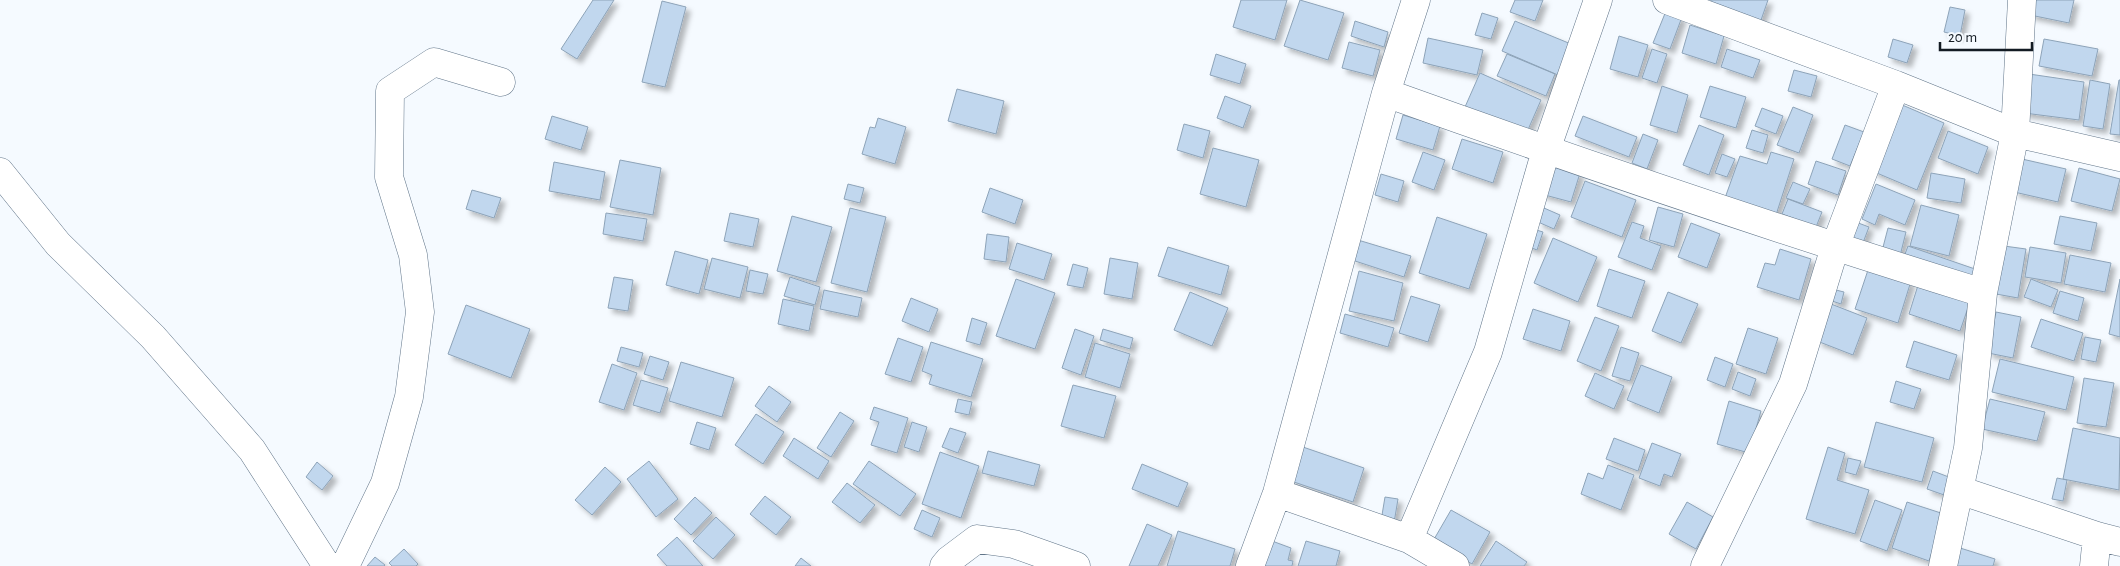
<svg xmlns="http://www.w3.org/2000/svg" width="2120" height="566" font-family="'Alegreya Sans',sans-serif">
  <defs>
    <filter id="shadow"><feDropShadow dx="4.5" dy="4.5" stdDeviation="2.5" flood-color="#0004"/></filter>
  </defs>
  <rect width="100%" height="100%" fill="#f5faff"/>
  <path fill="#c1d7ee" stroke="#8da3b8" filter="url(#shadow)" d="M593,0H614L577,59L561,49Z
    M1241,0H1287L1275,40L1233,27Z
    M1300,0L1344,13L1328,60L1284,46Z
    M1515,0H1543L1535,21L1510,12Z
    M1711,0H1768L1760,23L1710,4Z
    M2033,0H2074L2069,23L2030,15Z
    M662,1L686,7L665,87L642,82Z
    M1950,7L1965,10L1960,36L1944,32Z
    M1666,11L1682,17L1670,49L1653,43Z
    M1482,13L1498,18L1491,39L1475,35Z
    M1355,21L1388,32L1384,47L1351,36Z
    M1515,21L1571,44L1558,75L1502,51Z
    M1690,25L1724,36L1716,64L1682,53Z
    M1619,36L1648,45L1638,77L1610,69Z
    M1428,38L1483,50L1477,75L1423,63Z
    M1893,39L1913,45L1907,63L1888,57Z
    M2044,39L2098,49L2092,76L2039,66Z
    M1349,42L1380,50L1373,76L1342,68Z
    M1652,49L1667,54L1657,83L1642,78Z
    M1727,49L1760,60L1753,78L1721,67Z
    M1216,54L1246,64L1240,84L1210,75Z
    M1507,54L1555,74L1546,96L1497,76Z
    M1794,70L1817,76L1811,97L1788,91Z
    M1480,73L1541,100L1527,132L1465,107Z
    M2029,74L2084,82L2079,120L2024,113Z
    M2090,80L2110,84L2103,129L2083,126Z
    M2119,80H2120V135L2110,134Z
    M1662,86L1688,95L1677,133L1650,125Z
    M1710,86L1746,97L1736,128L1700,117Z
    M957,89L1004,101L996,134L948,121Z
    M1225,96L1251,106L1243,128L1217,118Z
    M1900,104L1944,123L1917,190L1872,171Z
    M1793,107L1813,115L1799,153L1777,145Z
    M1762,108L1783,116L1776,134L1755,126Z
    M1403,115L1440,126L1433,150L1396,139Z
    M552,116L588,127L581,150L545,139Z
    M1583,116L1637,137L1629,157L1575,136Z
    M878,118L906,127L895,164L862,154L870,127L875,128Z
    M1184,124L1210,131L1203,158L1177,150Z
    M1699,125L1724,135L1709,175L1683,165Z
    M1845,125L1864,132L1850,166L1832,159Z
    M1752,130L1768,135L1763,153L1746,148Z
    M1948,131L1988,147L1978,174L1938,158Z
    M1643,134L1658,140L1647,169L1632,163Z
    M1462,139L1503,152L1493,183L1452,169Z
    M1213,148L1259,160L1246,207L1200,194Z
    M1423,152L1445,160L1434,190L1412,182Z
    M1771,152L1794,159L1776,215L1725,198L1740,156L1767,164Z
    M1722,154L1735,159L1727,177L1715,173Z
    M2022,159L2066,169L2058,202L2014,192Z
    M620,160L661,168L653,215L610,207Z
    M1816,161L1846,171L1838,195L1808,184Z
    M554,162L605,172L600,200L549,191Z
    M1550,164L1580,173L1571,202L1541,194Z
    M2079,168L2120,179L2112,211L2071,201Z
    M1931,173L1965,179L1961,203L1927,198Z
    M1381,174L1404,181L1398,202L1375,195Z
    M1585,181L1636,200L1622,237L1571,217Z
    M1793,182L1810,189L1803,204L1786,198Z
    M848,184L864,188L860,203L844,199Z
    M1876,184L1915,200L1905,225L1879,214L1875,225L1862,219Z
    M990,188L1023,200L1015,224L982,212Z
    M472,190L501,198L494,218L466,209Z
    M1788,199L1822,212L1816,227L1782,214Z
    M1921,205L1959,215L1949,256L1910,246Z
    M1658,207L1683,214L1674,247L1649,240Z
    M850,208L886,217L867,292L831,283Z
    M1544,208L1560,215L1554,229L1538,222Z
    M606,213L647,219L643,241L603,234Z
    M730,213L759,219L753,247L724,241Z
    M792,216L832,227L816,282L777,271Z
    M2060,216L2097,223L2091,251L2054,244Z
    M1437,217L1487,234L1469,289L1419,273Z
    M1853,221L1869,227L1861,248L1845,242Z
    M1632,222L1644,226L1640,238L1661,246L1652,270L1618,257Z
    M1691,223L1720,234L1707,268L1678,257Z
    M1530,228L1543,232L1537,250L1524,245Z
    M1888,228L1906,232L1900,256L1882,251Z
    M987,234L1009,237L1006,262L984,259Z
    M1553,238L1597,257L1578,302L1534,283Z
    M1358,240L1411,256L1404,277L1352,260Z
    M1017,243L1052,254L1044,280L1009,269Z
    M1908,246L1975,269L1969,286L1902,262Z
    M2004,246L2026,249L2018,298L1996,294Z
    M1168,247L1229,266L1221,295L1158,276Z
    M2030,247L2066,253L2061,283L2025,277Z
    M1780,249L1811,259L1799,300L1757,287L1765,263L1775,265Z
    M675,251L708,260L699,294L666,285Z
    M2070,255L2111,263L2105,292L2064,284Z
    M712,258L748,267L740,298L704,289Z
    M1110,258L1138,263L1132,299L1104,294Z
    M1073,264L1088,268L1083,288L1067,285Z
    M1869,267L1911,281L1898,323L1855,309Z
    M1609,269L1645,281L1632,318L1597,306Z
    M750,270L768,274L763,294L746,291Z
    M1359,271L1403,283L1394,321L1349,311Z
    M614,277L633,280L628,311L608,308Z
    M790,277L820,287L815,305L784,296Z
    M1016,279L1055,293L1035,349L996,336Z
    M2031,279L2058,290L2051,307L2024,297Z
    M2120,279V337L2109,334Z
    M1919,282L1971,299L1960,331L1909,314Z
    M1832,289L1844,292L1841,304L1829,300Z
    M824,290L862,298L858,317L820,309Z
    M2060,291L2084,298L2078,321L2053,313Z
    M1190,292L1228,308L1212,346L1174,330Z
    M1668,292L1698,304L1681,343L1652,331Z
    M1411,296L1440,305L1428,342L1399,333Z
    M911,298L938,309L929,332L902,321Z
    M783,299L814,306L809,331L778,324Z
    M1831,304L1867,318L1853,355L1817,341Z
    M466,305L530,329L511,378L448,354Z
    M1533,309L1570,321L1561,351L1523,339Z
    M1996,312L2021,317L2013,358L1988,353Z
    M1345,314L1394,328L1388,347L1340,333Z
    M1595,317L1619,326L1601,371L1577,361Z
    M972,318L987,323L980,345L966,341Z
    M2041,319L2083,333L2074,361L2031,347Z
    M1748,328L1778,338L1766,374L1736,364Z
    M1075,329L1094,336L1081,375L1062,368Z
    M1103,329L1133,338L1130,349L1100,340Z
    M2085,337L2101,340L2096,362L2081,359Z
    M898,338L923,347L911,382L885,374Z
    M1914,341L1957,355L1949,380L1906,367Z
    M931,342L983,359L971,397L929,384L932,375L922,371Z
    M1095,343L1130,354L1120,388L1085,377Z
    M621,347L643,353L639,367L617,361Z
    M1621,347L1639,353L1630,381L1612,376Z
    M650,356L669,362L663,380L644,374Z
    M1715,357L1733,364L1725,387L1707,380Z
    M2000,359L2074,377L2066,410L1992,392Z
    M681,362L734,378L722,417L669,401Z
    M612,364L637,373L624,410L599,402Z
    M1641,365L1672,377L1659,413L1627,400Z
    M1738,372L1756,379L1750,396L1732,389Z
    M1595,373L1624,386L1614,409L1585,396Z
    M2084,378L2114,383L2106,427L2077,423Z
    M641,380L668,388L660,413L633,405Z
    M1896,381L1921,389L1914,409L1890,402Z
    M1073,385L1116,396L1104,438L1061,426Z
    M769,386L791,402L777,422L755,406Z
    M958,399L972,402L969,415L955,412Z
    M1990,399L2045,412L2037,441L1982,429Z
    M1729,401L1761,411L1749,453L1717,444Z
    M874,407L908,418L897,453L871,445L879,422L870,419Z
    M840,412L854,421L831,457L817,448Z
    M756,414L784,432L763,464L735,445Z
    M697,422L716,428L709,450L690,444Z
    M912,422L927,427L919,452L904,447Z
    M1876,422L1934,438L1922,482L1864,467Z
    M950,428L966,433L958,453L942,447Z
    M2073,428L2120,438L2119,490L2063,479Z
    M794,438L829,461L818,479L783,456Z
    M1614,438L1645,450L1638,471L1606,459Z
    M1652,443L1681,454L1672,477L1664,474L1660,486L1639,478Z
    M1300,446L1364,468L1353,502L1288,480Z
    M1828,447L1845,453L1837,480L1869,490L1855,534L1806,519Z
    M988,451L1040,465L1034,486L982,473Z
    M940,452L979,466L961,518L922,504Z
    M1848,458L1861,461L1856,475L1845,472Z
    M649,461L678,499L656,517L627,479Z
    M869,461L916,494L900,516L853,484Z
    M317,462L333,476L322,490L306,477Z
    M1142,464L1188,483L1178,507L1132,489Z
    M1608,465L1634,475L1621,510L1581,494L1588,473L1603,479Z
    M605,467L621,482L592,515L575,500Z
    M1933,471L1954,479L1947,496L1927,489Z
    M2057,478L2067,480L2063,501L2052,499Z
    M847,483L875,505L860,523L832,502Z
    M765,496L791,517L776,535L750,514Z
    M695,497L712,513L691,535L674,519Z
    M1385,497L1398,499L1394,523L1381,521Z
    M1875,500L1902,510L1887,551L1860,541Z
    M1687,502L1713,517L1696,549L1669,534Z
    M1907,502L1944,514L1929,561L1892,548Z
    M922,510L940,518L932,537L914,529Z
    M1451,510L1490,532L1472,564L1433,541Z
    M716,517L735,535L713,559L693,541Z
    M1147,524L1172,535L1158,566H1129Z
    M1178,531L1235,549L1230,566H1167Z
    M677,537L703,566H667L657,555Z
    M1272,541L1291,548L1288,560L1293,561L1292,566H1264Z
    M1306,541L1340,551L1336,566H1298Z
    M1496,541L1527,562L1524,566H1480Z
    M1957,547L1995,559L1993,566H1951Z
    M404,549L418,564L416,566H392L389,563Z
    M375,557L385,565L384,566H367Z
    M801,558L811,566H795Z"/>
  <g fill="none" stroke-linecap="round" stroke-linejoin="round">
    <defs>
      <path id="minor" d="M1667,0L1896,85L2015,133L2120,157
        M1386,93C1584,164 1782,231 1983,293
        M0,172L58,244L153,337L252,450L327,566
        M1959,490L2097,536L2120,542
        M1277,493L1409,539L1455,566
        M1409,539L1488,352L1546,150L1598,0
        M345,566L385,483L409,397L420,312L413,255L389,177L390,91L434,62L501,82
        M944,566L949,560L977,539L1014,544L1076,566
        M1250,566L1277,493L1386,93L1416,0
        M1705,566L1793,384L1835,247L1896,85
        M1943,566L1968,448L1983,293L2015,133L2022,0
        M2094,566L2097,536"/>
    </defs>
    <use href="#minor" stroke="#617589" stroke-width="29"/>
    <use href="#minor" stroke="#fff" stroke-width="28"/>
  </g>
  <path d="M1940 42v8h92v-8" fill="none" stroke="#131b23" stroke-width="2.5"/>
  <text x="1948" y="42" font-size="15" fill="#131b23" stroke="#f5faff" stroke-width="4" paint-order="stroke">20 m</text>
</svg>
